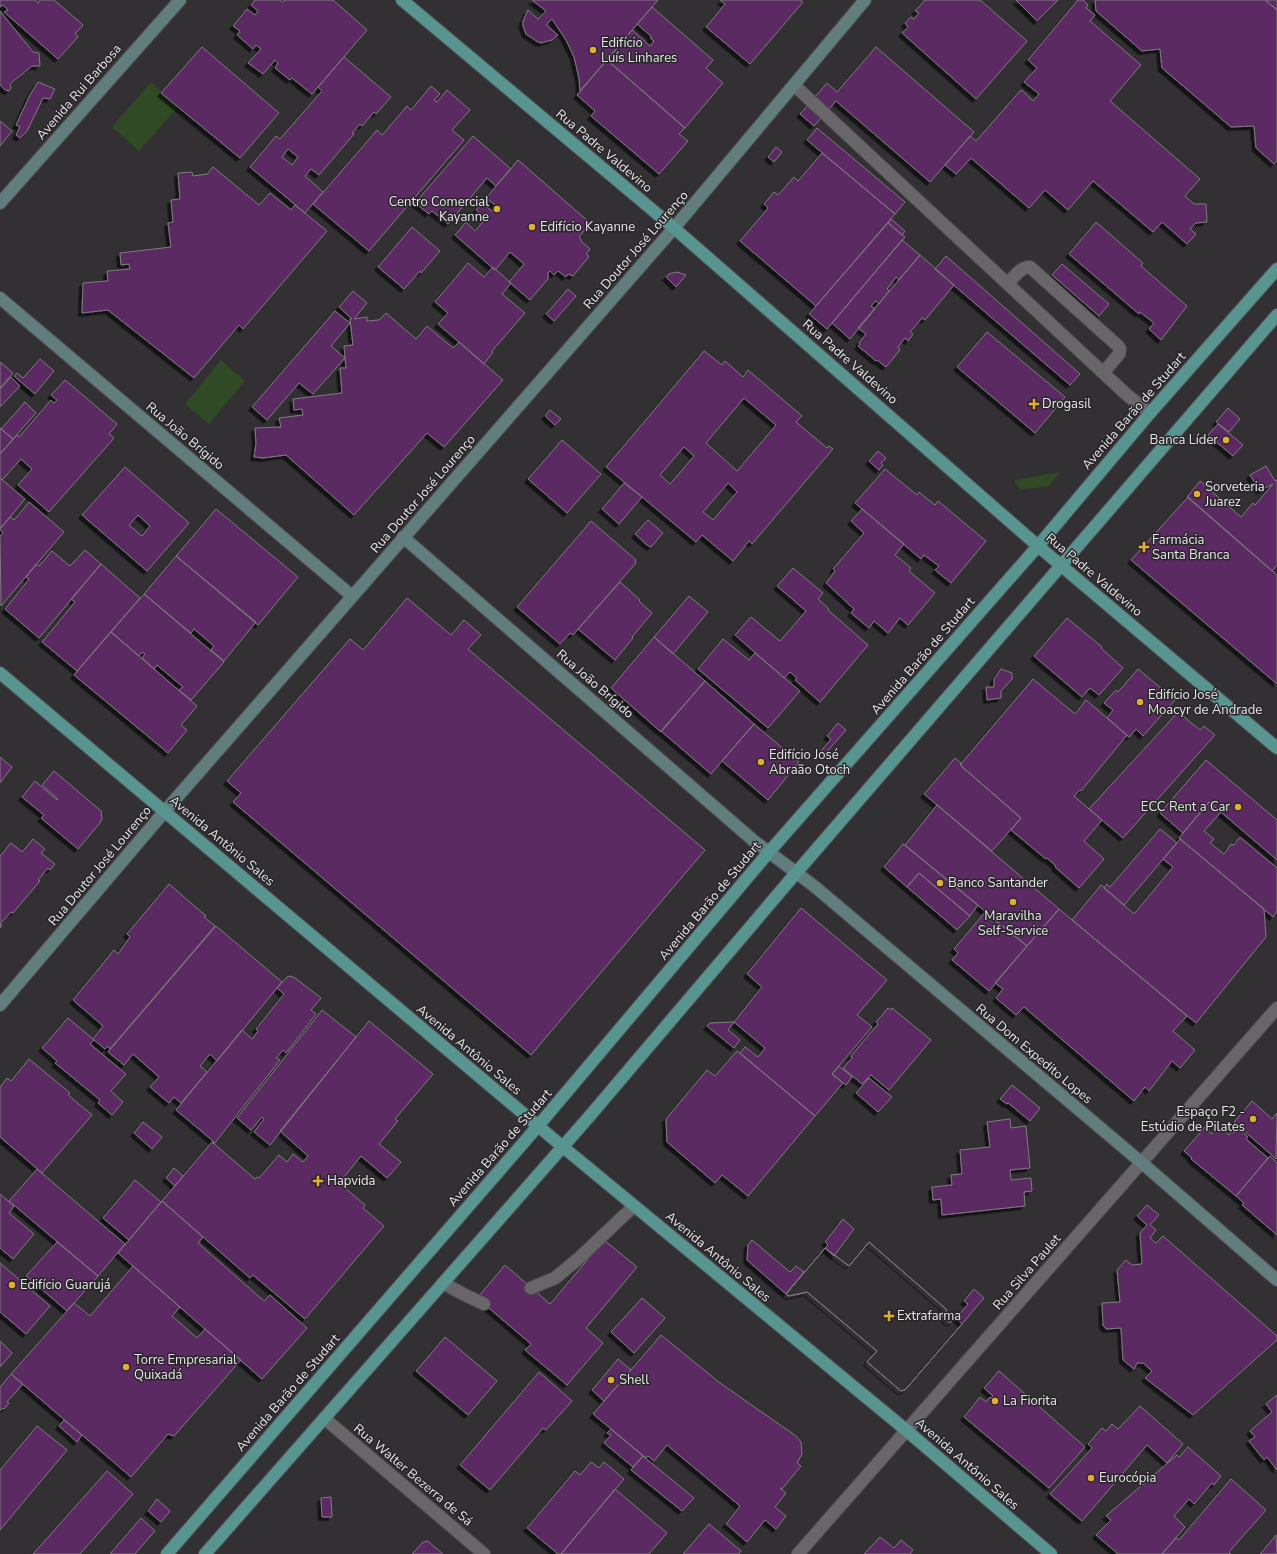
<svg xmlns="http://www.w3.org/2000/svg" width="1277" height="1554" font-family="'Nunito Sans',sans-serif">
  <defs>
    <filter id="shadow"><feDropShadow dx="-3.5" dy="3.5" stdDeviation="0" flood-color="#0009"/></filter>
  </defs>
  <rect width="100%" height="100%" fill="#333034"/>
  <path fill="#2f4a25" d="M151,82L178,107L139,151L112,127Z
    M221,360L245,381L209,424L185,404Z
    M1060,472L1049,486L1020,490L1014,480Z"/>
  <path fill="#5c2a64" stroke="#7f7b7f" fill-rule="evenodd" filter="url(#shadow)" d="M0,0H35L38,3L40,0H54L83,25L78,31L75,33L78,37L58,59L4,12L8,10L3,5L0,7Z
    M255,0H280L283,2L285,0H333L367,30L312,94L292,78L290,80L275,68L278,63L275,60L263,74L248,63L261,49L256,45L253,49L237,35L240,31L233,26L247,9L255,15L258,11L251,5Z
    M532,0H658L580,91L579,78L574,57L566,40L552,19L546,25L558,35L552,40L541,43L538,42L526,34L523,26V21L528,10L538,19L546,11Z
    M720,0H800L803,2L750,64L706,27L725,4Z
    M925,0H980L1027,41L976,99L902,33L908,27L905,23L911,17L914,19L919,13L915,11Z
    M1016,0H1058L1037,21Z
    M1078,0H1083L1088,5L1086,8L1095,15L1090,21L1141,65L1110,101L1200,179L1185,196L1194,204H1206L1207,222L1196,223L1190,229L1196,234L1187,244L1162,222L1153,232L1093,181L1068,210L1045,190L1029,208L971,158L956,174L945,165L970,136L976,141L1020,91L1022,90L1033,101L1039,94L1024,82L1037,68L1028,60Z
    M1095,0H1265L1277,10V160L1274,164L1256,148L1254,126L1231,127L1162,68L1160,49L1142,51L1096,11Z
    M1265,0H1277V10Z
    M652,7L713,60L706,68L723,83L685,128L607,60L632,30L650,46L654,41L650,38L652,37L637,24Z
    M0,11L33,52L39,53L40,66H32L10,84L11,88L9,91L5,90L0,85Z
    M202,47L279,113L240,158L161,93Z
    M876,47L974,132L930,182L836,101L814,126L800,114L827,83L837,92Z
    M344,57L391,97L376,114L374,112L362,126L360,124L352,133L354,134L319,175L311,169L305,176L323,192L305,213L250,167L276,136L280,139L322,91L318,87ZM288,149L298,157L292,165L282,157Z
    M607,60L685,128L679,134L688,141L659,174L591,116L595,111L577,95Z
    M38,82L55,89L50,99L43,98L27,131L20,138L16,135L20,127L16,125L30,95Z
    M431,86L440,94L434,100L437,102L447,90L470,110L452,130L464,140L369,251L313,204L377,130L382,135L407,106L411,110Z
    M0,121L12,131L0,146Z
    M817,128L905,202L895,214L807,140Z
    M473,136L511,169L496,186L487,178L448,224L432,211L429,214L415,203Z
    M776,147L782,152L774,162L768,157Z
    M822,153L895,214L816,306L740,241L768,208L764,204L774,192L778,195L794,177L798,181Z
    M518,160L590,223L579,237L581,239V241L590,249L586,254L589,256L588,258L573,276L568,274L566,277L558,271L554,275L550,271L548,273V279L530,300L509,282L524,264L510,252L495,270L455,235L466,222L475,231L485,219L476,210L482,203L492,211L496,206L486,198Z
    M213,167L259,205L270,193L291,210L295,205L327,231L243,329L239,325L194,378L108,310L82,313L83,283L108,281L107,271L130,269L129,264L121,265L120,253L171,247L168,223L173,222L171,200L180,199L178,173L192,172L193,176L207,174Z
    M891,219L905,231L902,235L888,223Z
    M1096,222L1143,263L1141,266L1187,306L1161,340L1149,329L1154,323L1140,312L1139,314L1069,254Z
    M888,223L905,237L827,329L809,314Z
    M412,227L440,251L421,273L420,271L404,289L378,267Z
    M902,240L920,255L899,280L896,277L887,289L889,291L879,304L876,301L871,306L875,309L850,339L832,323Z
    M920,255L954,285L925,320L922,318L910,332L913,334L908,341L905,338L898,347L900,350L886,367L877,360L876,361L858,346L860,344L859,343L866,334L858,328Z
    M946,256L1080,374L1070,385L935,269Z
    M468,263L484,277L493,267L511,283L502,294L525,313L492,351L493,352L484,364L438,324L448,313L435,302Z
    M1062,264L1109,304L1099,316L1052,275Z
    M677,272L686,275L676,287L666,277L669,274Z
    M568,289L576,296L554,321L546,314Z
    M353,291L367,303L354,319L367,317V321L379,320L386,313L416,339L427,326L453,348L459,342L503,380L444,447L427,433L354,515L286,455L263,458L254,457L256,444L255,428L281,427L279,418L303,415L302,409L294,410L293,399L342,393L340,368H346L344,346L353,345L350,319H352L339,307Z
    M335,311L350,323L331,346L345,358L313,394L299,383L267,420L252,407Z
    M987,332L1065,397L1035,433L957,367Z
    M704,351L722,365L725,361L743,377L748,370L802,416L796,422L827,448L829,446L833,449L752,544L749,541L733,561L702,535L696,542L606,467ZM744,398L776,425L737,471L706,443ZM684,447L694,456L670,484L660,475ZM728,483L737,492L713,520L703,512Z
    M40,359L54,371L35,394L14,376L17,373L23,378Z
    M0,362L13,373L0,388Z
    M11,377L20,386L0,407V389Z
    M65,380L117,424L109,434L114,438L49,512L18,485L32,469L21,459L2,480L0,478V454L17,435L19,437L51,400L54,403L57,400L51,395Z
    M25,402L36,413L13,439L1,429Z
    M1228,408L1240,419L1229,432L1216,422Z
    M550,410L561,419L555,425L545,416Z
    M1218,424L1243,445L1233,456L1208,435Z
    M0,428L13,439L0,454Z
    M562,440L601,474L567,513L528,479Z
    M878,451L886,458L881,463L883,465L879,470L869,461Z
    M1266,466L1275,481L1277,479V565L1272,571L1187,497L1200,481L1241,517L1253,503L1255,505L1273,484L1260,491L1250,475Z
    M125,467L189,523L147,571L82,515ZM138,515L150,526L142,536L129,525Z
    M885,469L917,495L919,492L935,505L938,501L986,541L951,583L935,570L939,566L924,555L921,559L855,503Z
    M0,478L25,499L0,529Z
    M624,483L642,497L619,524L602,509Z
    M1188,497L1277,575V684L1131,560Z
    M29,502L64,532L1,606L0,536L3,533L0,529L10,517L14,520Z
    M216,509L298,577L258,625L176,556Z
    M862,509L904,544L895,555L911,568L909,571L935,593L908,625L900,618L888,633L874,621L869,628L851,613L854,609L826,583L835,571L833,569L864,533L851,521Z
    M648,520L663,533L651,547L647,545L635,534Z
    M591,521L636,560L635,561L636,563L573,635L570,633L560,644L517,607Z
    M85,550L101,564L39,638L5,609L29,579L26,577L36,564L39,566L52,551L70,566Z
    M176,556L256,622L224,661L211,650L214,646L194,629L191,633L144,594Z
    M101,564L140,598L77,671L42,642L75,602L71,599Z
    M793,568L823,593L818,599L829,609L828,610L868,645L820,702L795,680L797,678L790,672L784,678L735,635L751,617L780,641L806,611L777,586Z
    M620,582L640,600L639,601L652,613L632,637L633,638L615,660L578,629Z
    M144,594L224,662L191,700L179,690L183,687L157,665L154,669L142,658L145,654L142,652L139,656L111,632Z
    M689,596L708,612L673,654L654,637Z
    M407,598L451,635L464,620L481,635L468,649L705,850L531,1055L233,802L241,793L227,781L350,639L363,650Z
    M1067,618L1102,647L1101,648L1123,668L1099,695L1090,688L1082,697L1034,656Z
    M111,632L197,706L181,725L187,730L168,753L74,675Z
    M654,637L705,681L661,732L611,688Z
    M723,639L749,660L755,653L800,691L768,728L698,669Z
    M1001,669L1012,673V679L1001,691V698L987,700L986,687H994V679Z
    M1138,669L1175,700L1143,736L1136,729L1129,737L1107,718L1113,710L1104,703L1116,690L1118,692Z
    M1033,679L1075,714L1086,700L1127,735L1081,791L1080,790L1074,796L1102,820L1084,841L1104,859L1079,888L1055,867L1056,866L1047,858L1046,859L1011,830L1021,818L960,765Z
    M705,681L754,724L711,774L661,731Z
    M1178,712L1200,730L1204,726L1215,735L1123,838L1089,809Z
    M838,723L846,730L825,754L821,751L831,739L827,736Z
    M754,724L799,762L768,800L722,761Z
    M0,757L12,767L0,783Z
    M955,758L962,764L960,765L1021,818L992,851L924,794Z
    M1206,760L1277,820V860L1209,802L1183,833L1160,813Z
    M54,771L101,811L102,819L100,823L78,849L41,818L44,815L22,797L35,781L57,800L58,799L42,785Z
    M1209,802L1221,812L1204,831L1214,839L1210,843L1224,854L1231,844L1234,845L1239,838H1241L1277,868V911L1273,917L1179,838Z
    M937,805L1059,909L1027,946L905,845Z
    M1160,829L1177,843L1124,905L1104,888L1107,884L1110,887Z
    M33,839L45,849L41,853L55,864L50,870L48,868L38,880L40,881L13,913L11,912L0,924L2,925L0,928V856L11,843L22,852Z
    M1180,839L1264,909L1266,937L1196,1023L1072,920L1101,885L1134,914L1173,867L1163,859Z
    M903,844L978,905L970,916L919,873L907,887L884,867Z
    M919,873L970,916L957,930L907,887Z
    M169,884L206,916L204,917L215,926L110,1049L108,1046L105,1049L93,1039L103,1026L73,1000L114,950L118,954L130,937L127,934Z
    M801,908L887,980L857,1015L872,1027L832,1074L843,1083L815,1116L740,1053L745,1047L758,1057L765,1048L734,1022L728,1030L740,1040L734,1048L707,1026L710,1023L734,1022L762,987L747,974Z
    M1059,909L1187,1016L1173,1031L1195,1050L1180,1068L1172,1061L1149,1091L1145,1087L1134,1101L1024,1007L1016,1015L996,998L1003,989L995,983Z
    M985,912L1027,946L989,991L952,960L958,953L954,949Z
    M216,926L282,982L217,1061L210,1054L200,1066L207,1072L181,1103L174,1097L169,1103L150,1087L159,1077L133,1054L124,1065L108,1052Z
    M290,976L295,978L321,998L311,1010L316,1014L286,1053L283,1050L276,1058L280,1060L214,1144L213,1141L176,1110L242,1030L252,1039L258,1031L256,1029L284,994L277,988L287,977Z
    M888,1008L891,1010L892,1008L931,1040L889,1090L871,1075L862,1084L843,1068L852,1058L851,1056L878,1024L876,1022Z
    M322,1010L356,1037L270,1145L254,1132L264,1119L262,1117L251,1130L237,1118Z
    M68,1018L94,1040L90,1044L126,1074L111,1091L123,1102L112,1115L98,1103L100,1100L55,1063L57,1061L42,1048Z
    M369,1021L433,1074L395,1119L398,1121L379,1144L401,1162L387,1178L361,1156L339,1183L365,1205L363,1208L384,1226L305,1319L253,1275L250,1278L162,1201L212,1142L255,1179L257,1177L259,1178L279,1155L287,1162L293,1154L303,1162L308,1156L280,1131Z
    M737,1051L815,1116L748,1196L722,1175L715,1183L667,1142L666,1119L707,1070L715,1076Z
    M29,1059L70,1093L68,1095L92,1115L42,1173L0,1137V1087L7,1078L11,1081Z
    M839,1066L852,1077L846,1085L832,1074Z
    M869,1078L892,1097L878,1112L856,1093Z
    M1012,1085L1040,1108L1030,1121L1008,1103L1007,1104L1000,1099Z
    M1252,1101L1272,1119L1277,1113L1276,1159L1234,1122Z
    M1010,1119L1011,1128L1026,1126L1030,1168L1010,1170L1011,1180L1031,1178L1032,1191L1024,1192L1025,1206L942,1215L941,1199L933,1200L932,1187L952,1185L951,1175L962,1174L960,1150L990,1147L987,1122Z
    M143,1122L162,1137L152,1149L134,1133Z
    M1219,1126L1229,1135L1232,1131L1234,1133L1238,1128L1248,1137L1246,1139L1268,1158L1236,1196L1191,1159L1192,1158L1184,1151L1205,1127L1212,1134Z
    M1270,1156L1277,1163V1235L1242,1205L1244,1203L1236,1196Z
    M174,1168L183,1176L175,1186L166,1178Z
    M37,1169L125,1244L98,1276L9,1201Z
    M135,1180L161,1202L129,1240L103,1218Z
    M0,1194L14,1206L9,1213L34,1234L13,1259L0,1248Z
    M162,1201L203,1237L198,1243L264,1301L270,1295L307,1328L262,1379L118,1253Z
    M1147,1205L1159,1215L1150,1225L1156,1230L1150,1238L1156,1243L1163,1236L1277,1336V1340L1193,1415L1145,1378L1152,1371L1143,1363H1137L1134,1369L1123,1360L1121,1328L1106,1329L1103,1325L1102,1303L1120,1302L1117,1270L1126,1260L1132,1265L1142,1264L1140,1233L1147,1225L1137,1216Z
    M843,1219L854,1229L834,1256L825,1248L828,1245L825,1242Z
    M604,1240L637,1267L586,1328L603,1343L567,1385L525,1350L531,1344L477,1298L505,1265L550,1304Z
    M752,1240L790,1272L796,1266L804,1272L786,1294L747,1260L748,1245Z
    M57,1242L98,1276L67,1311L26,1276Z
    M869,1242L947,1310L942,1316L950,1323L955,1317L962,1324L905,1390L901,1391L867,1362L877,1351L807,1292L789,1296L786,1294L825,1248L849,1266Z
    M869,1242L947,1310L942,1316L950,1323L955,1317L962,1324L905,1390L901,1391L867,1362L877,1351L807,1292L789,1296L786,1294L825,1248L849,1266Z
    M0,1263L50,1306L26,1334L0,1312Z
    M133,1266L180,1307L172,1316L197,1338L205,1329L241,1360L174,1436L168,1434L131,1477L11,1374L74,1303L90,1316Z
    M974,1289L984,1298L962,1324L956,1318L968,1304L964,1301Z
    M642,1298L665,1318L634,1353L611,1332Z
    M661,1335L720,1383L796,1436L801,1442L802,1454L797,1463L801,1466L782,1489L780,1488L786,1493L775,1507L786,1516L776,1529L765,1520L747,1542L726,1524L740,1506L667,1445L654,1461L648,1456L646,1458L593,1414Z
    M445,1337L497,1381L468,1415L416,1371Z
    M0,1341L12,1353L0,1367Z
    M618,1359L631,1370L604,1401L592,1390Z
    M999,1371L1085,1447L1049,1488L964,1417L980,1397L986,1402L990,1397L991,1398L993,1396L984,1388Z
    M539,1372L572,1401L546,1430L543,1428L490,1490L460,1465Z
    M11,1374L23,1384L7,1402L9,1403L4,1409L3,1408L0,1411V1387Z
    M1277,1395V1470L1267,1457L1264,1460L1249,1441L1255,1437L1250,1431L1272,1412L1266,1404Z
    M1140,1406L1183,1444L1167,1463L1147,1445L1082,1521L1050,1494L1092,1448L1088,1444L1102,1428L1106,1431L1112,1424L1118,1429Z
    M64,1420L82,1435L77,1442L59,1426Z
    M37,1426L67,1450L0,1530V1470Z
    M611,1429L643,1456L633,1467L604,1443L611,1435L607,1433Z
    M1188,1447L1221,1476L1214,1485L1212,1483L1194,1504L1189,1499L1174,1516L1185,1527L1162,1554H1118L1096,1535L1111,1520L1106,1516L1177,1455L1179,1457Z
    M643,1456L694,1498L682,1511L631,1470Z
    M591,1462L599,1468L604,1462L624,1479L561,1554H558L527,1528L575,1471L580,1475Z
    M107,1471L133,1494L80,1554H33Z
    M1231,1479L1266,1510L1229,1552L1231,1554H1162L1176,1538L1179,1540Z
    M615,1489L667,1533L649,1554H561Z
    M331,1497L332,1517H322L321,1498Z
    M157,1499L170,1511L161,1522L148,1511Z
    M141,1518L155,1531L135,1554H110Z
    M709,1524L741,1551L739,1554H683Z
    M1276,1535L1277,1554H1260Z
    M880,1537L894,1548L901,1540L913,1550L910,1554H864Z
    M426,1541L429,1542L443,1554H412L422,1543Z"/>
  <g fill="none" stroke-linecap="round" stroke-linejoin="round">
    <defs>
      <path id="lane" d="M794,85L1127,395L1150,413
        M1008,284C1014,277 1020,267 1030,267L1118,346L1120,349L1119,354L1104,372
        M443,1283L465,1295L484,1304
        M531,1288L555,1278L578,1259L634,1206"/>
      <path id="street" d="M324,1418L484,1554
        M798,1554L1277,1008"/>
      <path id="secondary" d="M0,203L180,0
        M0,298L352,596
        M403,537L754,841L814,886L1142,1163L1277,1280
        M0,1005L165,811L674,228L865,0"/>
      <path id="primary" d="M402,0L674,228L1038,546L1277,748
        M0,673L563,1147L906,1430L1051,1554
        M167,1554L538,1126L769,852L1038,546L1150,413L1277,269
        M205,1554L588,1118L796,873L1277,315"/>
    </defs>
    <use href="#lane" stroke="#504e50" stroke-width="14"/>
    <use href="#street" stroke="#504e50" stroke-width="14"/>
    <use href="#secondary" stroke="#504e50" stroke-width="14"/>
    <use href="#primary" stroke="#504e50" stroke-width="14"/>
    <use href="#lane" stroke="#696669" stroke-width="12"/>
    <use href="#street" stroke="#696669" stroke-width="12"/>
    <use href="#secondary" stroke="#617d7d" stroke-width="12"/>
    <use href="#primary" stroke="#589591" stroke-width="12"/>
  </g>
  <g fill="#e1af34" stroke="#29262a" stroke-width="1.5">
    <circle cx="593" cy="50" r="4"/>
    <circle cx="497" cy="209" r="4"/>
    <circle cx="532" cy="227" r="4"/>
    <path d="M1032 398h4v4h4v4h-4v4h-4v-4h-4v-4h4z"/>
    <circle cx="1226" cy="440" r="4"/>
    <circle cx="1197" cy="494" r="4"/>
    <path d="M1142 541h4v4h4v4h-4v4h-4v-4h-4v-4h4z"/>
    <circle cx="1140" cy="702" r="4"/>
    <circle cx="761" cy="762" r="4"/>
    <circle cx="1238" cy="807" r="4"/>
    <circle cx="940" cy="883" r="4"/>
    <circle cx="1013" cy="902" r="4"/>
    <circle cx="1253" cy="1119" r="4"/>
    <path d="M316 1175h4v4h4v4h-4v4h-4v-4h-4v-4h4z"/>
    <circle cx="12" cy="1285" r="4"/>
    <path d="M887 1310h4v4h4v4h-4v4h-4v-4h-4v-4h4z"/>
    <circle cx="126" cy="1367" r="4"/>
    <circle cx="611" cy="1380" r="4"/>
    <circle cx="995" cy="1401" r="4"/>
    <circle cx="1091" cy="1478" r="4"/>
  </g>
  <g text-anchor="middle" dominant-baseline="central" stroke-width="3" stroke-linejoin="round" paint-order="stroke">
    <g font-size="13" fill="#e7e6e8" stroke="#29262a" text-anchor="start">
      <text x="601" y="43">Edifício<tspan x="601" dy="15">Luís Linhares</tspan></text>
      <text x="489" y="202" text-anchor="end">Centro Comercial<tspan x="489" dy="15">Kayanne</tspan></text>
      <text x="540" y="227">Edifício Kayanne</text>
      <text x="1042" y="404">Drogasil</text>
      <text x="1218" y="440" text-anchor="end">Banca Líder</text>
      <text x="1205" y="487">Sorveteria<tspan x="1205" dy="15">Juarez</tspan></text>
      <text x="1152" y="540">Farmácia<tspan x="1152" dy="15">Santa Branca</tspan></text>
      <text x="1148" y="695">Edifício José<tspan x="1148" dy="15">Moacyr de Andrade</tspan></text>
      <text x="769" y="755">Edifício José<tspan x="769" dy="15">Abraão Otoch</tspan></text>
      <text x="1230" y="807" text-anchor="end">ECC Rent a Car</text>
      <text x="948" y="883">Banco Santander</text>
      <text x="1013" y="916" text-anchor="middle">Maravilha<tspan x="1013" dy="15">Self-Service</tspan></text>
      <text x="1245" y="1112" text-anchor="end">Espaço F2 -<tspan x="1245" dy="15">Estúdio de Pilates</tspan></text>
      <text x="327" y="1181">Hapvida</text>
      <text x="20" y="1285">Edifício Guarujá</text>
      <text x="897" y="1316">Extrafarma</text>
      <text x="134" y="1360">Torre Empresarial<tspan x="134" dy="15">Quixadá</tspan></text>
      <text x="619" y="1380">Shell</text>
      <text x="1003" y="1401">La Fiorita</text>
      <text x="1099" y="1478">Eurocópia</text>
    </g>
    <g font-size="13" fill="#e7e6e8" stroke="#29262a">
      <text transform="translate(79 92) rotate(-49)">Avenida Rui Barbosa</text>
      <text transform="translate(604 151) rotate(40)">Rua Padre Valdevino</text>
      <text transform="translate(636 250) rotate(-49)">Rua Doutor José Lourenço</text>
      <text transform="translate(850 362) rotate(41)">Rua Padre Valdevino</text>
      <text transform="translate(1134 411) rotate(-49)">Avenida Barão de Studart</text>
      <text transform="translate(185 436) rotate(40)">Rua João Brígido</text>
      <text transform="translate(423 494) rotate(-49)">Rua Doutor José Lourenço</text>
      <text transform="translate(1094 575) rotate(40)">Rua Padre Valdevino</text>
      <text transform="translate(923 656) rotate(-49)">Avenida Barão de Studart</text>
      <text transform="translate(595 684) rotate(41)">Rua João Brígido</text>
      <text transform="translate(222 841) rotate(40)">Avenida Antônio Sales</text>
      <text transform="translate(100 866) rotate(-50)">Rua Doutor José Lourenço</text>
      <text transform="translate(710 901) rotate(-50)">Avenida Barão de Studart</text>
      <text transform="translate(469 1050) rotate(40)">Avenida Antônio Sales</text>
      <text transform="translate(1034 1054) rotate(40)">Rua Dom Expedito Lopes</text>
      <text transform="translate(500 1148) rotate(-49)">Avenida Barão de Studart</text>
      <text transform="translate(718 1257) rotate(40)">Avenida Antônio Sales</text>
      <text transform="translate(1027 1272) rotate(-49)">Rua Silva Paulet</text>
      <text transform="translate(288 1393) rotate(-49)">Avenida Barão de Studart</text>
      <text transform="translate(967 1464) rotate(41)">Avenida Antônio Sales</text>
      <text transform="translate(413 1475) rotate(40)">Rua Walter Bezerra de Sá</text>
    </g>
  </g>
</svg>
